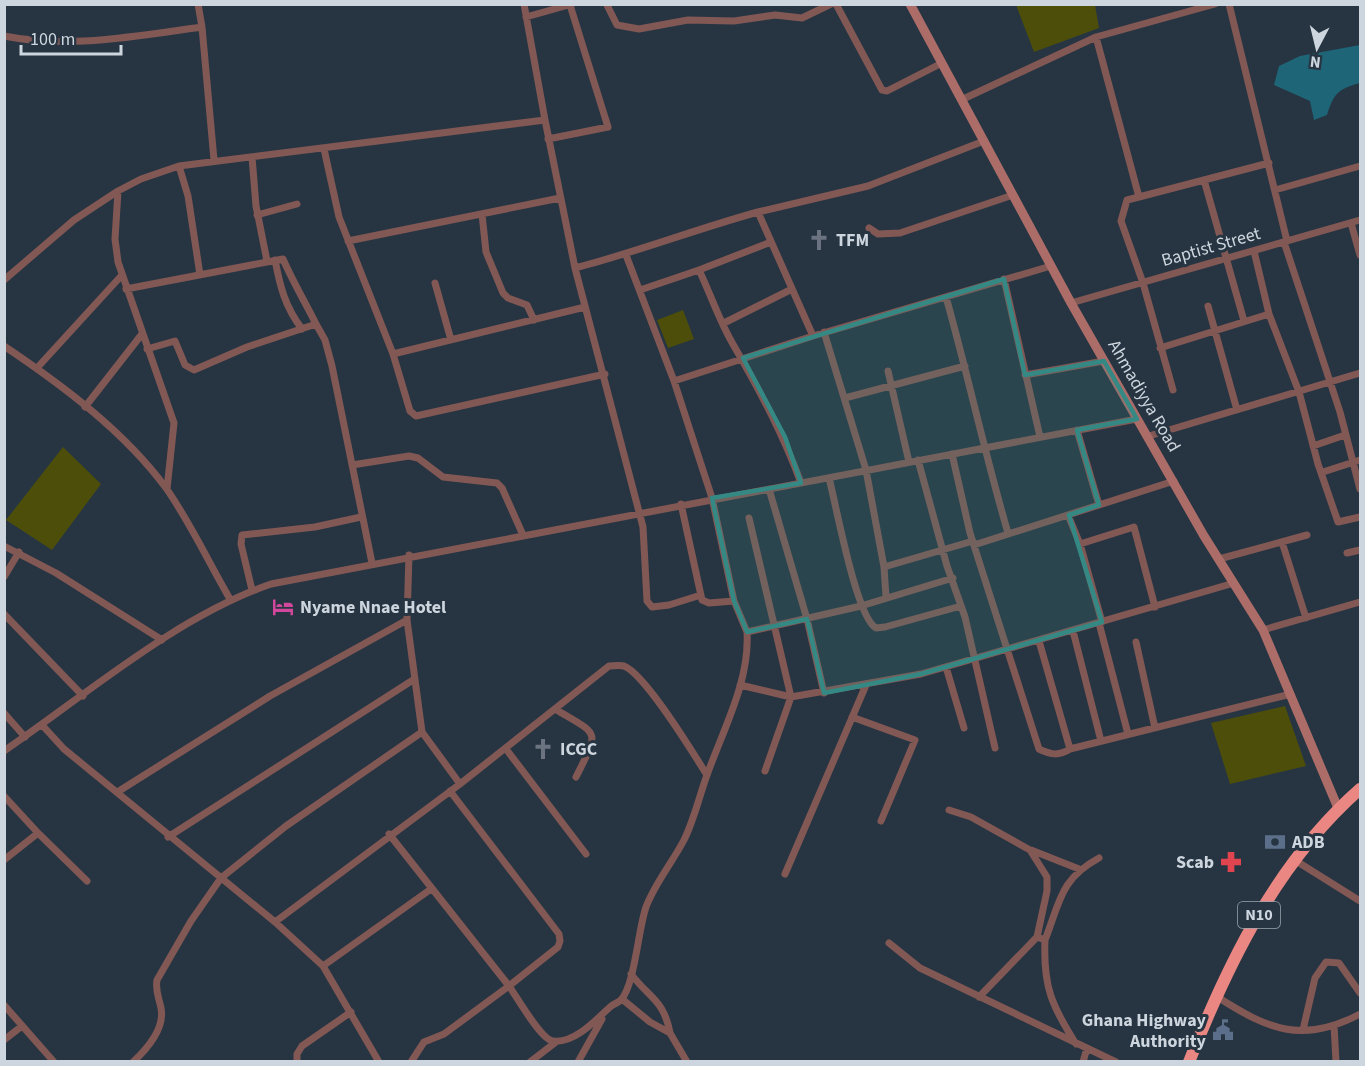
<svg xmlns="http://www.w3.org/2000/svg" width="1365" height="1066" font-family="'Source Sans 3',sans-serif">
  <rect width="100%" height="100%" fill="#273542"/>
  <path fill="#4d4e0a" d="M1016,5H1095L1099,28L1034,52Z
    M683,310L694,339L668,348L657,320Z
    M63,447L101,484L52,550L6,520Z
    M1285,706L1306,766L1230,784L1211,723Z"/>
  <path fill="#1e6577" d="M1360,45V83C1338,89 1334,93 1327,115L1314,120L1310,101L1274,85L1279,66L1300,56Z"/>
  <g fill="none" stroke-linecap="round" stroke-linejoin="round">
    <path stroke="#825855" stroke-width="7" d="M524,4L545,120
      M836,4L882,90L887,91L942,63
      M1229,4L1287,241
      M607,5L617,25L639,29L688,20L734,21L775,15L802,18L831,4
      M526,17L572,4
      M202,27L214,160
      M4,36C70,49 136,36 202,27L198,4
      M1096,37L1139,197L1269,163
      M961,100L1096,37L1215,4
      M548,139L608,127L570,5
      M324,149L339,217L393,354L585,307
      M252,157L256,206L267,261
      M179,166L188,196L200,275
      M1204,180L1244,321
      M1275,190L1360,166
      M118,191L141,179L179,166L545,120L575,268L643,527L647,601L652,607L669,605L701,595
      M1139,197L1127,200L1121,221L1143,283L1173,390
      M758,212L868,186L984,141
      M482,214L486,252L503,293L508,298L527,305L534,320
      M257,215L297,204
      M1351,223L1360,255
      M869,228L878,234L900,233L1013,195
      M348,241L560,198
      M1284,242L1340,412L1360,489
      M1254,251L1269,314L1299,392L1318,464L1338,522L1360,517
      M626,255L674,381L712,498L734,601L747,632
      M275,260C280,286 285,307 302,329
      M575,268C637,252 696,229 758,212L813,336L1051,266
      M699,270C711,295 720,323 734,346C760,391 783,434 801,483
      M1004,279L1040,437
      M4,280L74,220L118,191L115,239L118,262L174,423L167,489
      M435,283L451,340
      M126,289L283,259C293,282 305,302 316,324
      M640,290L699,270L771,242
      M946,297C968,375 985,455 1008,533
      M1071,303L1360,220
      M1208,306L1237,410
      M724,323L792,289
      M824,332L866,470L884,567
      M4,346C62,385 124,431 166,488C190,522 209,563 230,599
      M1160,348L1269,314
      M147,349L175,341L185,365L194,370L247,347L316,324L325,340L332,366L372,563
      M393,354L410,411L416,416L605,374
      M37,368L122,275
      M888,371L909,462
      M1025,375L1104,361
      M674,381L813,336
      M845,398L965,366
      M85,407L142,334
      M1077,430L1099,505
      M1149,436L1360,373
      M1313,446L1345,435
      M952,454L970,533L1039,749C1051,755 1059,756 1070,749L1291,694
      M918,460L947,566L965,617L995,748
      M352,465L409,456L418,458L443,477L497,483L502,488L523,535
      M1323,472L1360,460
      M829,478C836,504 856,617 876,628L885,627L961,606
      M769,489L807,619L824,693
      M681,504L702,600L709,603L734,601
      M1068,515L1080,544L1102,622
      M749,518L791,697L765,771
      M1282,542L1306,618
      M1080,544L1134,527L1155,607
      M974,545L1174,481
      M4,546L56,573L162,640
      M1347,553L1360,550
      M409,555L407,620L422,732
      M1219,559L1307,535
      M4,577L19,552
      M252,590L241,544L242,535L315,527L361,517
      M886,597L884,567L973,541
      M4,614L83,696
      M1099,623L1128,734
      M1263,630L1360,602
      M1073,631L1101,741
      M1039,641L1070,749
      M1136,642L1155,728
      M946,667L964,728
      M740,685L791,697L921,674L1234,583
      M555,709C600,736 600,729 576,777
      M4,713L25,737
      M852,717L915,740L881,821
      M42,725L64,749L275,922L460,784L422,732L286,826L221,878L191,921L157,980C155,991 159,998 161,1008C165,1028 147,1049 133,1062
      M506,749L586,854
      M4,751C87,694 176,617 271,584L1137,419
      M460,784L609,666C613,666 620,665 624,666C646,675 693,753 707,775
      M119,791L270,696L407,620
      M4,796L38,833L87,881
      M949,810L971,817L1030,850L1047,877V891L1037,937L979,997
      M389,834L509,986L558,947L560,941L559,934L450,791
      M168,837L413,680
      M1031,850L1079,869
      M1293,859L1360,901
      M4,860L38,833
      M785,874L866,685
      M275,922L323,966L379,1062
      M1037,937L1045,940C1043,987 1052,1006 1076,1044
      M1045,940C1060,902 1060,879 1099,858
      M889,943L920,968L1116,1062
      M323,966L431,889
      M631,974C650,999 664,1000 670,1033
      M1216,996C1267,1029 1302,1045 1360,1014
      M622,999L650,1022L670,1033L687,1062
      M4,1005L54,1062
      M1334,1025L1336,1062
      M1303,1030L1315,978L1326,962L1339,963L1360,993
      M4,1040L22,1026
      M297,1062V1054L302,1046L351,1012
      M411,1062L424,1042L444,1034L509,986C517,997 541,1040 553,1041C574,1044 596,1020 610,1007C613,1004 618,1003 621,1000C635,984 638,930 646,907C655,883 672,863 684,840C694,820 699,797 707,775C723,730 750,681 747,632L861,606L953,578
      M530,1062L556,1042
      M578,1062L602,1019
      M1083,1062L1087,1048"/>
    <path stroke="#ac6c68" stroke-width="9" d="M910,4L1071,303L1204,536L1263,630L1338,808"/>
    <path stroke="#ea8782" stroke-width="12" d="M1189,1062C1229,961 1278,861 1360,789"/>
  </g>
  <path fill="#358984" fill-opacity="0.2" stroke="#358984" stroke-width="4.5" stroke-linejoin="round" d="M1004,279L1025,375L1104,361L1137,419L1077,430L1099,505L1069,515L1102,622L921,674L824,693L807,619L747,632L734,601L712,498L801,483L785,437L743,358Z"/>
  <defs>
    <symbol id="church-bare" viewBox="-9 -9 18 18"><path d="M-1.2-6h2.4v3.5h3.3v2.4h-3.3V6h-2.4V-.1h-3.3v-2.4h3.3Z" fill="#6b7280" stroke="#273542" stroke-width="2.5" paint-order="stroke"/></symbol>
    <symbol id="hotel-bare" viewBox="-9 -9 18 18"><path d="M-6-4.5h1.5V1H6V5H4.5V3h-9V5H-6ZM-4 0a1.8 1.8 0 1 1 3.6 0ZM.5 0V-2.5h3Q6-2.5 6 0Z" fill="#d1479c" stroke="#273542" stroke-width="2.5" paint-order="stroke"/></symbol>
    <symbol id="bank-bare" viewBox="-9 -9 18 18"><path d="M-6-4H6V4H-6ZM0-2.3a2.3 2.3 0 1 0 0 4.6a2.3 2.3 0 1 0 0-4.6Z" fill="#5c6f8a" stroke="#273542" stroke-width="2.5" paint-order="stroke"/></symbol>
    <symbol id="pharmacy-bare" viewBox="-9 -9 18 18"><path d="M-2-6h4v4h4v4h-4v4h-4v-4h-4v-4h4Z" fill="#e0444e" stroke="#273542" stroke-width="2.5" paint-order="stroke"/></symbol>
    <symbol id="civic-bare" viewBox="-9 -9 18 18"><path d="M-.6-6.5H3V-4.5H.6V-3L4-1V1h2V6H-6V1h2V-1L-.6-3ZM-1.2 2.5V6h2.4V2.5Z" fill="#5c6f8a" stroke="#273542" stroke-width="2.5" paint-order="stroke"/></symbol>
  </defs>
  <g fill-rule="evenodd">
    <use href="#church-bare" x="804" y="225" width="30" height="30"/>
    <use href="#hotel-bare" x="268" y="592" width="30" height="30"/>
    <use href="#church-bare" x="528" y="734" width="30" height="30"/>
    <use href="#bank-bare" x="1260" y="827" width="30" height="30"/>
    <use href="#pharmacy-bare" x="1216" y="847" width="30" height="30"/>
    <use href="#civic-bare" x="1208" y="1015" width="30" height="30"/>
  </g>
  <g text-anchor="middle" dominant-baseline="central" stroke-width="6" stroke-linejoin="round" paint-order="stroke">
    <rect fill="#273542" stroke="#9ba6af" stroke-width="1.5" x="1238" y="902" width="42" height="26" rx="4.5"/>
    <g font-size="16" font-weight="bold" fill="#cdd6de">
      <text x="1259" y="915">N10</text>
    </g>
    <g font-size="18" font-weight="bold" fill="#cdd6de" stroke="#273542" text-anchor="start">
      <text x="836" y="240">TFM</text>
      <text x="300" y="607">Nyame Nnae Hotel</text>
      <text x="560" y="749">ICGC</text>
      <text x="1292" y="842">ADB</text>
      <text x="1214" y="862" text-anchor="end">Scab</text>
      <text x="1206" y="1020" text-anchor="end">Ghana Highway<tspan x="1206" dy="21">Authority</tspan></text>
    </g>
    <g font-size="18" fill="#cdd6de" stroke="#273542">
      <text transform="translate(1211 247) rotate(-16)">Baptist Street</text>
      <text transform="translate(1144 396) rotate(60)">Ahmadiyya Road</text>
    </g>
  </g>
  <rect width="1365" height="1066" fill="none" stroke="#cdd6de" stroke-width="12"/>
  <g transform="translate(1317 48) rotate(187)" stroke="#273542" stroke-width="4.5" paint-order="stroke">
  <path d="M0-4.5L10 22L0 15L-10 22Z" fill="#cdd6de"/>
  <text y="-9" font-size="16" font-weight="bold" text-anchor="middle" fill="#cdd6de">N</text>
  </g>
  <path d="M21 45v9h100v-9" fill="none" stroke="#cdd6de" stroke-width="3"/>
  <text x="30" y="45" font-size="18" fill="#cdd6de" stroke="#273542" stroke-width="4.5" paint-order="stroke">100 m</text>
</svg>
